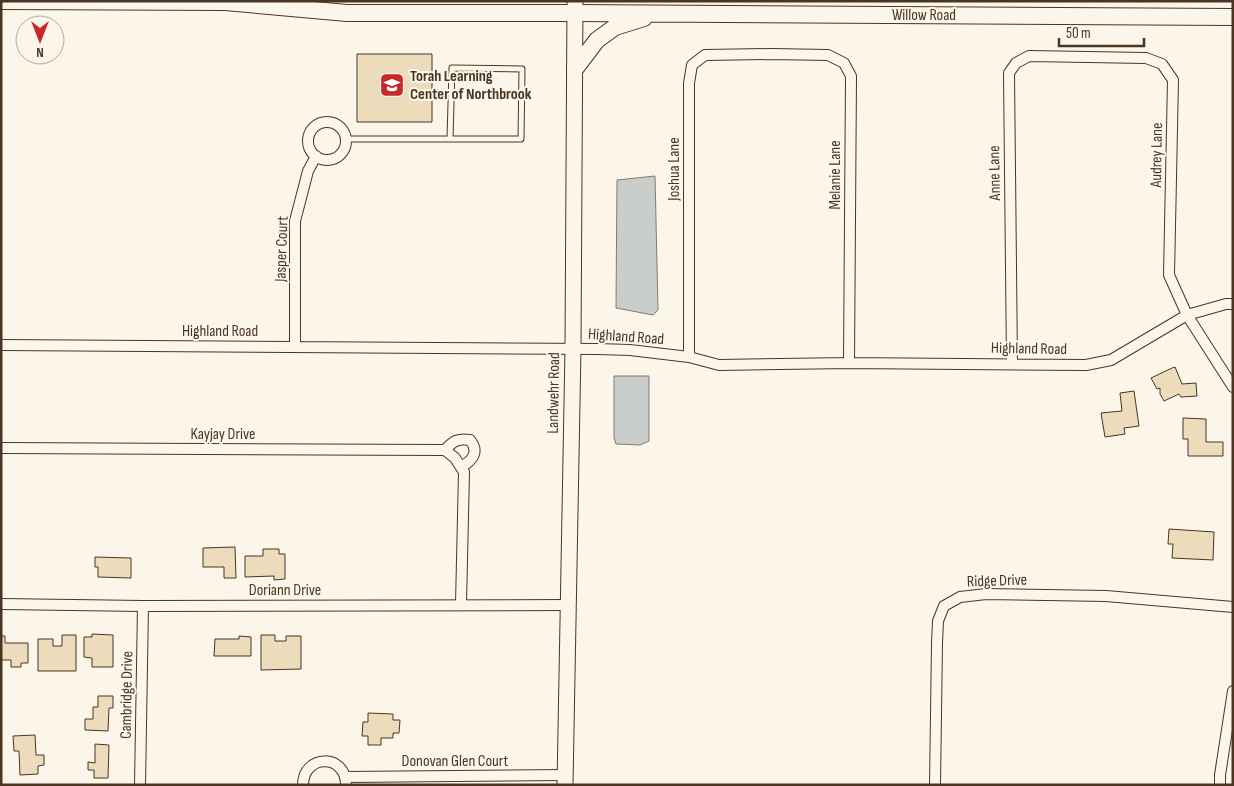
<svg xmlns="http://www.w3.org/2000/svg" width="1234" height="786" font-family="'Sofia Sans Condensed',sans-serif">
  <rect width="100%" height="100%" fill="#fbf6e9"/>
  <path fill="#c9cecd" stroke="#887966" d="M655,176L658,310L653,315L616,308L617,180Z
    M614,376H649V441L640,445L616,444L614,438Z"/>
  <path fill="#ecdcbc" stroke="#4a3520" d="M357,54H432V122H357Z
    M1175,367L1182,384L1196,383L1197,396L1181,397L1179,394L1164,401L1160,394V388L1157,389L1151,378L1172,368Z
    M1134,391L1139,426L1124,428L1125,434L1105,437L1101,413L1122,411L1120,393Z
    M1183,418L1206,419V442H1223V456H1188V439H1183Z
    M1169,529L1214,532L1213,560L1172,558L1173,544H1168Z
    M235,547L236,578H224V567H203V548Z
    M263,549H279V554H285V579L274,580V576L245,577V556H263Z
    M95,557L131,558V578L98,577V567H95Z
    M92,634L113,635V667H92V658L84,657V637H92Z
    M62,635H76V671H38V639H53V646H62Z
    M261,635H275V641H286V636H301V669L261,670Z
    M1,636H5V643H28V663H21V667H11V660H1Z
    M239,636L251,637V656H214L215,639H239Z
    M98,696H113V708H109L108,731L85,730V719H93V707H98Z
    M368,713L393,714V720H400L399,733H393V738H381V745H368V736H362L363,722H368Z
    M35,735L36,755H44V765L38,766V774L20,775L19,751H14L13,736Z
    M95,744L109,745L108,778H94V770H88V762L95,763Z"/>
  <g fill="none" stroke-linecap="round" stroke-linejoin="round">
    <defs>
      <path id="service" d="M346,139H521L522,69L452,68L450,139"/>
      <path id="minor" d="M308 141a19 19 0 1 1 38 0a19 19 0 1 1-38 0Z
        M1,345L598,349L630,350L689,357L719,365L849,363L1086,365L1111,360L1187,315L1226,304H1233
        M295,347V221L308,171L316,156
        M689,357V83L692,65L705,55L772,54L828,55L844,63L851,76L849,363
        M1012,364L1009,73L1016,63L1029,56L1146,58L1162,64L1173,80L1169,275L1187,315L1233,387
        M1,448L445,450L455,458L464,472L461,604
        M445,450C453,441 458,438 470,440C480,452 472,461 461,467
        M1,604L143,606L568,605
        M346,777L565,775
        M140,785L143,606
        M303,785C303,754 346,753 346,785
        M935,785L937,643L938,621L944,606L960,597L986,594L1106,596L1233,607
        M1220,785V775L1233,691"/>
      <path id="secondary" d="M565,785L573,348L575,1"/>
      <path id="primary" d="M1,1L225,2L347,13H575L1233,17
        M575,69L597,40L615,27L644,18"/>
    </defs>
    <use href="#service" stroke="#4a3520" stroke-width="7"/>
    <use href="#minor" stroke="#4a3520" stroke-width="12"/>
    <use href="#secondary" stroke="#4a3520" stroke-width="17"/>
    <use href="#primary" stroke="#4a3520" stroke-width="18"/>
    <use href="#service" stroke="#fbf6e9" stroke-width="5"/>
    <use href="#minor" stroke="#fbf6e9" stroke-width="10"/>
    <use href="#secondary" stroke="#fbf6e9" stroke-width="15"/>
    <use href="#primary" stroke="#fbf6e9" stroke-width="16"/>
  </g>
  <defs>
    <symbol id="school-square" viewBox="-11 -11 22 22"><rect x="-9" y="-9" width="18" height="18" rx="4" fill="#c62828" stroke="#fbf6e9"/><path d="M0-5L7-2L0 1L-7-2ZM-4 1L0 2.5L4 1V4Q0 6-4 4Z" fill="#fff"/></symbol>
  </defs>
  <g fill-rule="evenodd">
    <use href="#school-square" x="378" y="71" width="28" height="28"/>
  </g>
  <g text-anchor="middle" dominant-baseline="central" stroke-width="4" stroke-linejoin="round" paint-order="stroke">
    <g font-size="16" fill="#4a3520" stroke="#fbf6e9">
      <text x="924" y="15">Willow Road</text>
      <text transform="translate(1157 155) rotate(-89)">Audrey Lane</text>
      <text transform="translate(674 169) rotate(-90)">Joshua Lane</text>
      <text transform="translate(995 173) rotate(-91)">Anne Lane</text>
      <text transform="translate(835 175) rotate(-90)">Melanie Lane</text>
      <text transform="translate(282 249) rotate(-88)">Jasper Court</text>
      <text x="220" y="331">Highland Road</text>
      <text transform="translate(626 337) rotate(4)">Highland Road</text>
      <text transform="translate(1029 349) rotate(1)">Highland Road</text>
      <text transform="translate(554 393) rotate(-89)">Landwehr Road</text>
      <text x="223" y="434">Kayjay Drive</text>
      <text transform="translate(997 581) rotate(-2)">Ridge Drive</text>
      <text x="285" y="590">Doriann Drive</text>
      <text transform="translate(127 695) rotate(-89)">Cambridge Drive</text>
      <text x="455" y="761">Donovan Glen Court</text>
    </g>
    <g font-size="16" font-weight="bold" fill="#4a3520" stroke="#fbf6e9" text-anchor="start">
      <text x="410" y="76">Torah Learning<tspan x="410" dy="18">Center of Northbrook</tspan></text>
    </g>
  </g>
  <rect width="1234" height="786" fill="none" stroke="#4a3520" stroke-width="5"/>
  <g transform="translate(40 40) rotate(180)"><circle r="24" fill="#fbf6e9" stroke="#b4a999"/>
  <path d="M0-4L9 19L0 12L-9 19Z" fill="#c62828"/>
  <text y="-8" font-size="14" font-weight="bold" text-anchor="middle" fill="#4a3520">N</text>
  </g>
  <path d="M1059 38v8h85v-8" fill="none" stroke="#4a3520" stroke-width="2.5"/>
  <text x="1066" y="38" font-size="15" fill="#4a3520" stroke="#fbf6e9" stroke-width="4" paint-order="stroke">50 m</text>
</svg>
